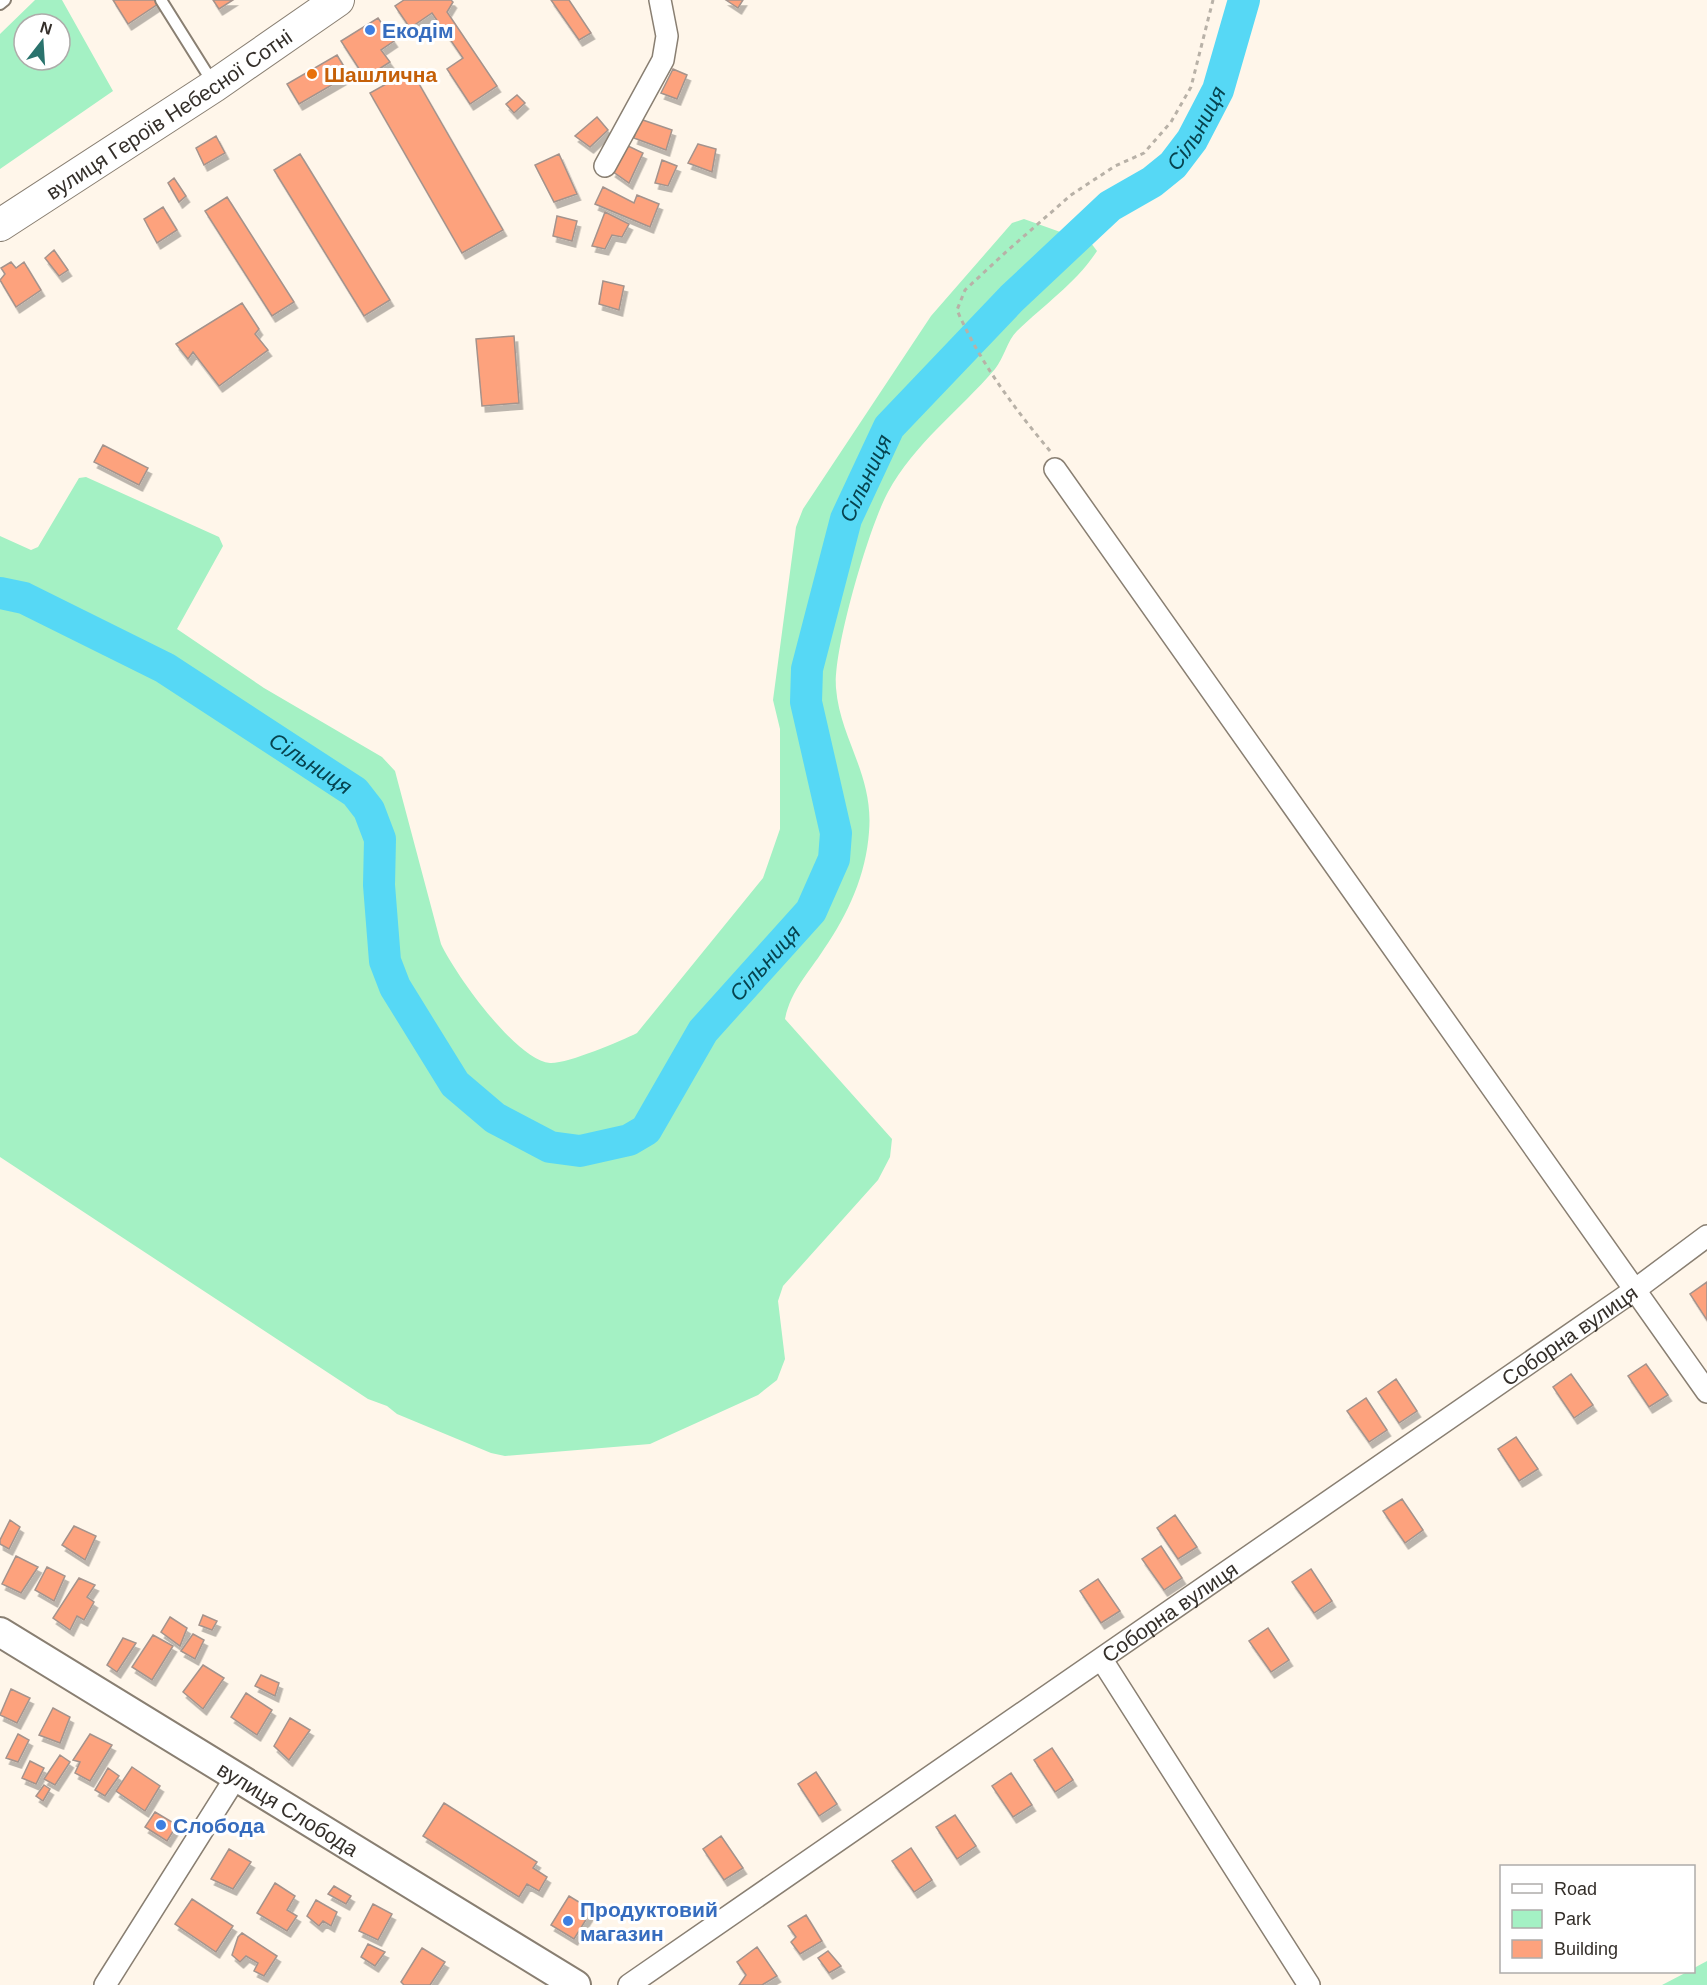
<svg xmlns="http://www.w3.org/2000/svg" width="1707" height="1985" font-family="Helvetica,sans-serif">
  <defs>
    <filter id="shadow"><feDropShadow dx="3.5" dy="6" stdDeviation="0" flood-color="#0004"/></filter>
  </defs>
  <rect width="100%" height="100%" fill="#fff6ea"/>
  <path fill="#a4f1c4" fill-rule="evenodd" d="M35,0H62L113,91L0,169V34ZM24,24H60V60H24Z
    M1024,219L1091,243L1097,251C1076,283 1045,304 1017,331C1007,341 1004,358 995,369C959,411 914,444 888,492C869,527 833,649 836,688C840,739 874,775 869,832C866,875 848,914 824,949C808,974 791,990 785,1019L892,1139L890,1157L878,1180L783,1286L778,1301L785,1359L777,1380L758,1395L650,1444L505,1456L491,1453L397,1414L387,1406L368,1399L0,1157V536L31,550L38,547L79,478L86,477L219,537L223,546L177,629L264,688L382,757L395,771L441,944C455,974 516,1060 550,1063C567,1064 621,1041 637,1033L763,878L780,829V729L773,700L796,527L803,509L931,316L1012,223Z
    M1707,1961V1985H1662L1687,1972H1694V1968Z"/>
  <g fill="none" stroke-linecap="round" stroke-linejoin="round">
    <path stroke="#56d8f5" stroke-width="32" id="s1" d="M0,593L24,598L165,668L355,792L369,810L380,839L379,885L385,961L395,987L455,1084L495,1118L550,1147L580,1151L629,1140L646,1130L703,1031L811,911L834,859L836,833L806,702L807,669L846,519L889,427L1012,298L1110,206L1152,182L1173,165L1192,140L1218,90L1244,0"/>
  </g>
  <path fill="#fda27d" stroke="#a4938c" stroke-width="1.5" filter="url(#shadow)" d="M113,0H156L158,4L128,24Z
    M213,0H233L219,9Z
    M404,0H451L453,2L447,12L497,86L470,104L447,69L463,58L432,13L410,28L395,6Z
    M551,0H569L591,33L579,40Z
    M726,0H743L738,8Z
    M378,18L394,41L381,50L390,62L365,78L341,41Z
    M337,55L349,75L299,104L287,84Z
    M673,69L687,75L677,99L661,93Z
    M411,70L503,230L462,253L370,93Z
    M517,95L525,103L514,113L506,104Z
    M597,117L608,130L590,147L575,136Z
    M640,119L672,130L666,150L634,138Z
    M216,136L225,153L204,165L196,148Z
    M698,144L716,149L712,172L688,163Z
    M626,145L643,153L629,183L612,171Z
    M300,154L390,300L364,316L274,170Z
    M559,154L577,194L554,202L535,165Z
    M662,160L677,166L668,186L655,183Z
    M174,178L186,196L179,202L168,183Z
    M603,187L634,203L637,195L659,204L650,227L595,204Z
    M227,197L294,302L272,316L205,211Z
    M163,207L177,230L157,243L144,219Z
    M605,212L629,224L622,237L612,235L605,249L592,246Z
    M557,216L577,221L572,241L553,236Z
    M54,250L68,270L59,276L45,258Z
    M11,262L16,268L24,262L41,290L16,307L0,280L5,274L1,268Z
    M603,281L624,286L619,310L599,304Z
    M242,303L259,329L255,334L268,350L219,386L193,352L188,359L176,344Z
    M514,336L519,403L482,406L476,339Z
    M103,445L148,468L139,485L94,462Z
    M1707,1282V1320L1690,1294Z
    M1646,1364L1668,1395L1649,1407L1628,1376Z
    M1571,1374L1593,1405L1574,1418L1553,1387Z
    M1396,1379L1417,1411L1399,1423L1378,1392Z
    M1366,1398L1387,1430L1369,1442L1347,1411Z
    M1516,1437L1538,1469L1519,1481L1498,1449Z
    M1402,1499L1423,1530L1405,1543L1383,1511Z
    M1175,1515L1197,1547L1178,1559L1157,1528Z
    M10,1520L20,1527L9,1549L0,1544V1540Z
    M74,1526L96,1536L85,1560L62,1545Z
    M1161,1546L1182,1578L1164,1590L1142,1559Z
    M16,1556L38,1567L21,1593L2,1584Z
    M47,1567L65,1576L54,1601L35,1590Z
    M1311,1569L1332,1601L1314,1613L1292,1582Z
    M79,1578L95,1585L87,1597L94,1602L84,1620L77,1616L70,1630L53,1618Z
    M1098,1579L1120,1611L1101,1623L1080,1591Z
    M203,1615L217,1621L212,1630L199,1625Z
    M170,1617L187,1628L180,1646L161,1632Z
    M1268,1628L1289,1660L1271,1672L1249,1641Z
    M193,1634L204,1640L195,1659L181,1651Z
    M153,1635L173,1646L152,1680L132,1667Z
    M123,1638L136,1643L117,1672L107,1665Z
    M203,1665L224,1678L203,1709L183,1692Z
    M261,1675L279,1683L275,1696L255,1686Z
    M11,1689L30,1698L17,1723L0,1715Z
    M246,1693L272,1710L257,1735L231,1717Z
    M53,1708L70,1717L60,1743L39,1735Z
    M290,1718L310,1730L289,1760L274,1746Z
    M18,1734L29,1740L18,1762L6,1758Z
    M90,1734L112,1745L90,1781L75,1773L80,1762L73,1760Z
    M1052,1748L1073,1780L1055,1792L1034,1760Z
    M60,1755L70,1762L55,1785L44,1779Z
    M30,1761L44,1768L36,1784L22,1778Z
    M132,1767L160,1786L145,1811L116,1791Z
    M108,1768L119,1776L105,1796L95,1790Z
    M816,1772L837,1804L819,1816L798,1784Z
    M1011,1773L1032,1805L1013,1817L992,1786Z
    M44,1785L50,1789L43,1801L36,1796Z
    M444,1803L537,1862L533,1868L547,1877L539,1891L527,1884L519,1897L423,1836Z
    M155,1812L177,1825L167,1841L145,1827Z
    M955,1815L976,1846L957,1859L936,1827Z
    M721,1836L743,1868L724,1880L703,1849Z
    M911,1848L932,1880L914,1892L892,1861Z
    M229,1849L251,1862L233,1889L211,1879Z
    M275,1883L295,1896L287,1910L297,1916L287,1931L257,1913Z
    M334,1886L351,1896L346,1904L328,1894Z
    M569,1896L592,1910L574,1939L551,1925Z
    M192,1899L233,1926L216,1952L175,1924Z
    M316,1900L337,1912L331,1926L323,1921L319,1926L307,1916Z
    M373,1904L392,1914L378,1940L359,1931Z
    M806,1915L822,1941L800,1954L791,1942L796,1937L788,1926Z
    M242,1933L277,1956L264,1976L254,1971L258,1963L246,1956L240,1962L232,1955L238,1937Z
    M368,1944L385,1952L375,1966L361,1957Z
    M757,1947L777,1976L762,1985H739L746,1975L737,1962Z
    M422,1948L445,1962L430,1985H404L401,1982Z
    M828,1951L841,1966L829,1973L818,1958Z"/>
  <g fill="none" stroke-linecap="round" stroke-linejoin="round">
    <defs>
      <path id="lane" d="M161,0L213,83
        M0,4L5,0"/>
      <g id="street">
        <path d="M605,166L663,60L667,36L660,0"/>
        <path d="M1055,469L1707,1392"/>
        <path d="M1102,1660L1309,1985"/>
        <path d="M105,1985L236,1777"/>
        <path id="s2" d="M629,1985L1636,1289L1707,1236"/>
      </g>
      <g id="secondary">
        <path id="s3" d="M0,1632L576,1985"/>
      </g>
      <g id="primary">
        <path id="s4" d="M0,225L214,86L338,0"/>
      </g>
    </defs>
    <use href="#lane" stroke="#897f72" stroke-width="14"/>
    <use href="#street" stroke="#897f72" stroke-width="24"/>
    <use href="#secondary" stroke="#897f72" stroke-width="32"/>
    <use href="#primary" stroke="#897f72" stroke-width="34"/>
    <path stroke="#b8b1a7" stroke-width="3" stroke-dasharray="4.5 4.5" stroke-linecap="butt" d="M1050,451C1014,408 979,361 957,310L965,290L1007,251L1071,195L1115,166L1144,153L1171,122L1191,87L1213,0"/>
    <use href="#lane" stroke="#fff" stroke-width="10"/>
    <use href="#street" stroke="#fff" stroke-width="21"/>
    <use href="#secondary" stroke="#fff" stroke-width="28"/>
    <use href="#primary" stroke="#fff" stroke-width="32"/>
  </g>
  <g fill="#3f7fe0" stroke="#fff" stroke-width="2">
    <circle cx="370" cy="30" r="6"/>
    <circle cx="161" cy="1825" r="6"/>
    <circle cx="568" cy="1921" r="6"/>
  </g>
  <circle fill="#e8710a" stroke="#fff" stroke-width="2" cx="312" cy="74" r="6"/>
  <g text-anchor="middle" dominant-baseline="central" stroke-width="6" stroke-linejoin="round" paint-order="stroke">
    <g font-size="21" font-weight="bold" fill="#366cbe" stroke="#fff" text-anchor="start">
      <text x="382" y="30">Екодім</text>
      <text x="173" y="1825">Слобода</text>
      <text x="580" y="1909">Продуктовий<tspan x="580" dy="24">магазин</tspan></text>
    </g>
    <g font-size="21" font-weight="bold" fill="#c56008" stroke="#fff" text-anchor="start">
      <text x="324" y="74">Шашлична</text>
    </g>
    <g font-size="21" fill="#342f2a" stroke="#fff">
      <text stroke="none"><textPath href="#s4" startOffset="202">вулиця Героїв Небесної Сотні</textPath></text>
      <text stroke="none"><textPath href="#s2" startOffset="1143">Соборна вулиця</textPath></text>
      <text stroke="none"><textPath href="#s2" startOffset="657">Соборна вулиця</textPath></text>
      <text stroke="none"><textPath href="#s3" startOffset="338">вулиця Слобода</textPath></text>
    </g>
    <g font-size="22" font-style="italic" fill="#06434f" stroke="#fff">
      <text stroke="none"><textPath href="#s1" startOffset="2156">Сільниця</textPath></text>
      <text stroke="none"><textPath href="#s1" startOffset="1668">Сільниця</textPath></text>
      <text stroke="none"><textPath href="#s1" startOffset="356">Сільниця</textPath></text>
      <text stroke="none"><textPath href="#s1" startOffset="1148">Сільниця</textPath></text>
    </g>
  </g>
  <rect x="1500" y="1865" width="195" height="108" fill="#ffffff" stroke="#aeacaa" stroke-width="1.5"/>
  <rect x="1512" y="1884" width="30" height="9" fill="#ffffff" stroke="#aeacaa" stroke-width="1.5"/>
  <text x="1554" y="1895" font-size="18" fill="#342f2a">Road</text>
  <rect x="1512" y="1910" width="30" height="18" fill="#a4f1c4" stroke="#aeacaa" stroke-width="1.5"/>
  <text x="1554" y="1925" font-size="18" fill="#342f2a">Park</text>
  <rect x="1512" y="1940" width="30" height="18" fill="#fda27d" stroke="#aeacaa" stroke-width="1.5"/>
  <text x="1554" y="1955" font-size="18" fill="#342f2a">Building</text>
  <g transform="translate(42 42) rotate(17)"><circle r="28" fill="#ffffff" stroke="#aeacaa" stroke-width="1.5"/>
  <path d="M0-4.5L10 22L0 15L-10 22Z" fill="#2a736d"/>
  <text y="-9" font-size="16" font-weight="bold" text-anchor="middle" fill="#342f2a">N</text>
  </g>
</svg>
